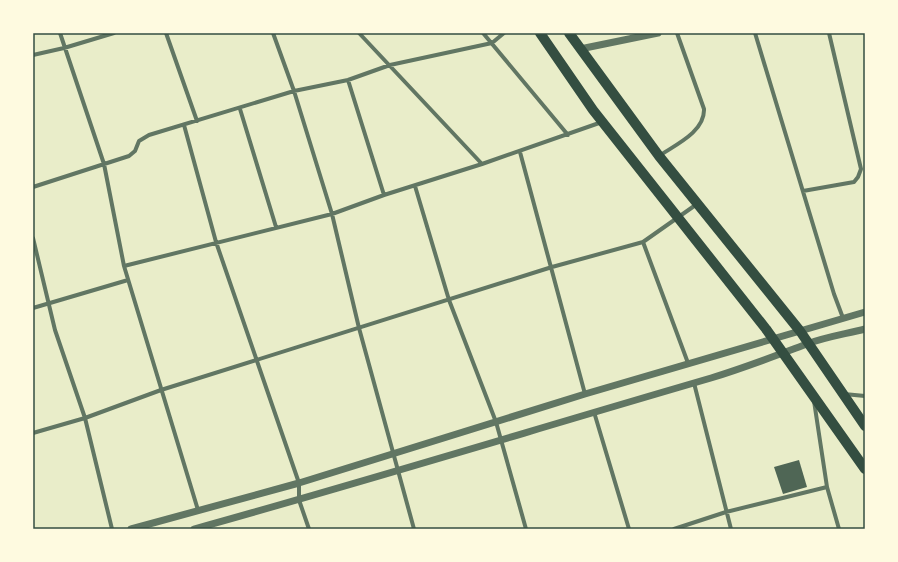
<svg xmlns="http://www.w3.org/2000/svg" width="898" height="562" font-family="Manrope,sans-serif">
  <rect width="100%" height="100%" fill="#e9edc9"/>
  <path fill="#4f6655" d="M799,460L807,487L783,494L774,467Z"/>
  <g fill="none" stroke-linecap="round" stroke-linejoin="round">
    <path stroke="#617663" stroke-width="4" d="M60,33L104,164L124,266L198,510
      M166,33L197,121
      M273,33L294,91L332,214L359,328L414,529
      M359,33L482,164L602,122
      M483,33L568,135
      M755,33L834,294L843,318
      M33,55L64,48L114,33
      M348,80L384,195
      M240,109L276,227
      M184,125L216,242L299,483V500L309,529
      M520,152L585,394
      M659,156C675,145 705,132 704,109L677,33
      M415,186L449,300L496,422L526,529
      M33,187L129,156L135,151L139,141L149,135L294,91L348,80L390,65L492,43L504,33
      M803,191L854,182L858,177L861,169L829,33
      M33,238L55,330L85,418L112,529
      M643,242L688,363
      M124,266L332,214L384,195L482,164
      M33,308L128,280
      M694,383L731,529
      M844,394L865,396
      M814,401L827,487L839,529
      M594,412L629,529
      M33,433L85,418L161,390L552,267L643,242L697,204
      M674,529L726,512L827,487"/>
    <path stroke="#617663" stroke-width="7" d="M580,49L658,33
      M131,529L299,483L585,394L865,312
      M194,529C367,481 539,428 711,378C744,368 775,356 807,344C825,337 846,334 865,329"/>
    <path stroke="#344e41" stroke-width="10" d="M540,33L593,110L766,329L865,469
      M569,33L659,156L800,331L865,426"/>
  </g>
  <rect width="898" height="562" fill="none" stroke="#fefae0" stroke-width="68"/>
  <rect x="34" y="34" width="830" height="494" fill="none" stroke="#344e41" stroke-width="1.5"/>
</svg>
